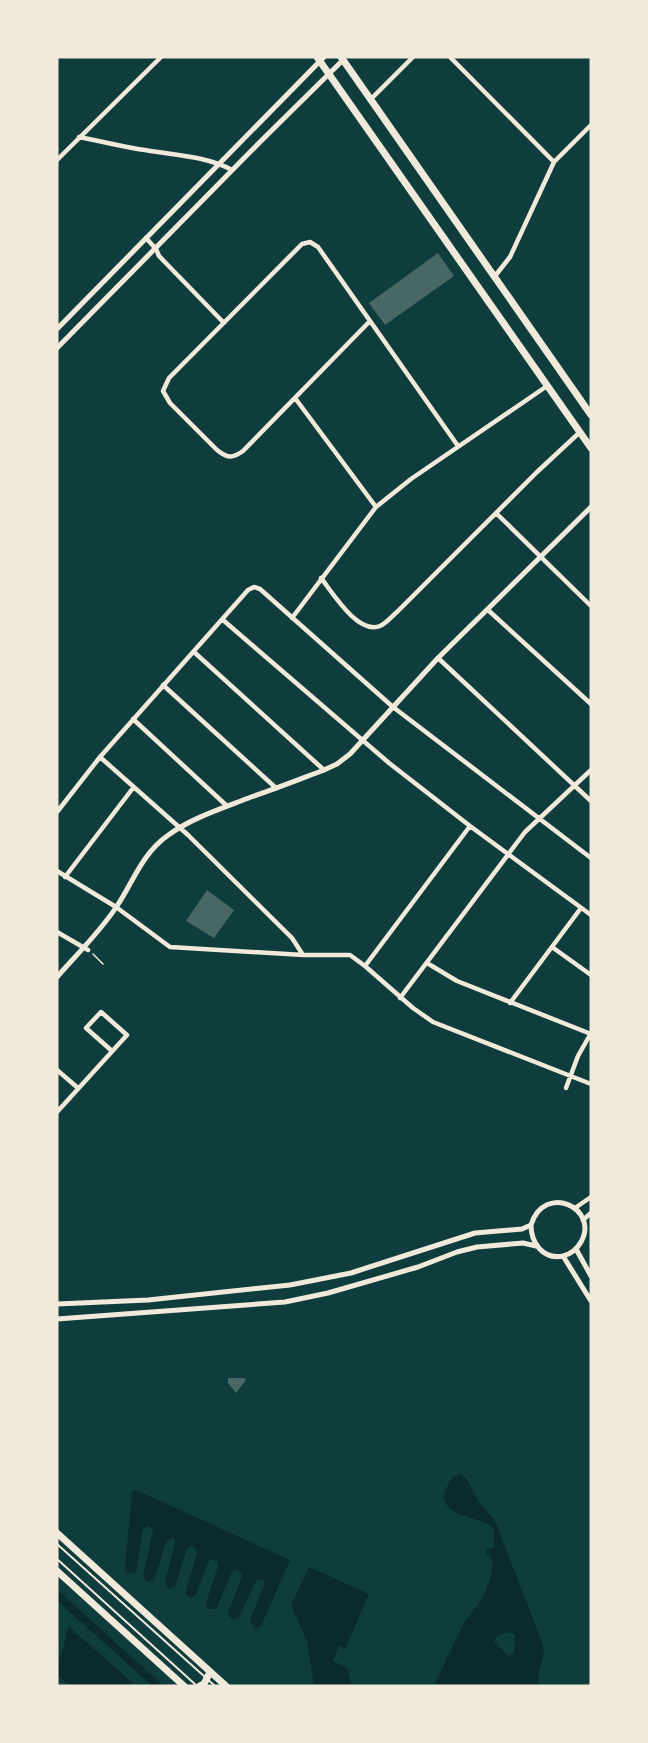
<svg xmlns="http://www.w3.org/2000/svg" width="648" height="1743" font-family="Roboto,sans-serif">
  <rect width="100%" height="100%" fill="#0f3d3e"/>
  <path fill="#0a2a2b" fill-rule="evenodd" d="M461,1474C471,1481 473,1494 480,1503C486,1510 491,1515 496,1523L543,1645L544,1652L539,1673L538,1686H436L435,1683L465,1621L478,1605L485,1593L491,1575L493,1561L486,1553V1550L494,1547V1530L491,1525C475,1517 433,1514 447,1487C451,1480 453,1475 461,1474ZM504,1633L511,1632L515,1635L514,1652L510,1656L507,1655L494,1641L498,1635Z
    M136,1490L290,1560L261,1626L258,1628L254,1627L250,1620L264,1585V1581L258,1579L256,1581L239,1617C234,1620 229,1619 228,1613L242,1577L241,1572L238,1569L234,1570L232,1572L216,1609H209L206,1606V1603L218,1566L217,1561L211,1559L209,1561L196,1594L193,1597H189L186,1595V1591L197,1553L195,1548L192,1546L187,1549L175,1586L169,1589L166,1586L165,1582L175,1542L174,1538L168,1539L166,1542L155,1578L149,1582L145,1580L143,1576L153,1531L151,1527L148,1526L143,1530L136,1572L133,1574L126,1573L125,1569L132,1491Z
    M309,1567L369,1594L345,1649L339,1646L333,1661L347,1668L352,1686H314L307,1641L291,1605Z
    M68,1626L133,1683L108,1686H71L59,1677L57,1663L63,1650Z"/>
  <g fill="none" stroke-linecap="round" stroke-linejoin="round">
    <path stroke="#0a2a2b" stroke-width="8" d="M57,1595L158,1686"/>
  </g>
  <path fill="#486865" d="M438,253L454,276L385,325L369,303Z
    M207,890L234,910L214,938L186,921Z
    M228,1378H244L246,1380L236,1393L228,1383Z"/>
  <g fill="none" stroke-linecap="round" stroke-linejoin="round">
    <path stroke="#f1e9da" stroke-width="1.5" d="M93,954L103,964"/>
    <path stroke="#f1e9da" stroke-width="2" d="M57,1544L215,1686
      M57,1559L197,1686"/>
    <path stroke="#f1e9da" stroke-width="4.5" d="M450,57L554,162
      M371,99L413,57
      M79,137C101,141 123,147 145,150C174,155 206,156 232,170
      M57,160L161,57
      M146,238L156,249L159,256L224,323
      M495,276L510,257L554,162L591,125
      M369,322L243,451C232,459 227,458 217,450L170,403L163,391L169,378L302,244L310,242L318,247L458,446
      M295,398L376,507
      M496,513L591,606
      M321,578C332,592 358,635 380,626C387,623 392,616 398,611L537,472L580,432
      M488,610L591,704
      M292,618L376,507L411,479L547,386
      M223,620L389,763L470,826L591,915
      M194,652L324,770
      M438,658L591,801
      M163,685L276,788
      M133,719L227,806
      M100,757L188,835L292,938L303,955
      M57,812L100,757L248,590L254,587L260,589L393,707L591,858
      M57,871L116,907L170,947L303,955H350L365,966L413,1008L433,1022L591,1084
      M65,877L133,788
      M57,932L88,950
      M552,947L591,975
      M427,963L457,981L591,1034
      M365,966L470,826
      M400,998L525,832L591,770
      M510,1003L581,908
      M57,1070L78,1088
      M566,1088L578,1056L591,1033
      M57,1112L127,1035L101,1012L86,1028L112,1051
      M575,1208L591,1197
      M583,1220L591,1213"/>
    <path stroke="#f1e9da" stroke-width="5" d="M57,329L324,57
      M57,348L260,142L343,60
      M57,977C77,954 100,932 117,906C133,882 142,854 167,836C191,818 223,808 251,797C275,789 300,779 324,770L337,764L350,754L438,658L591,507
      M576,1249L591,1276
      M563,1256L591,1301
      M57,1304L148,1300L290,1285L351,1273L475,1233L522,1229L531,1225C544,1182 600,1208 581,1242C577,1249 571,1254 563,1256C543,1260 531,1243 531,1225
      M57,1319L285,1302L328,1293L418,1267L457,1252L477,1247L523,1243L536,1246"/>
    <path stroke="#f1e9da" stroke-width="7" d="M317,57L591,448
      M341,57L591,415
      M57,1533L226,1686
      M57,1571L184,1686
      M200,1686L204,1684L210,1672"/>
  </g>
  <rect width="648" height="1743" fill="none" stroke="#f1e9da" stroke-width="117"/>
</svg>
